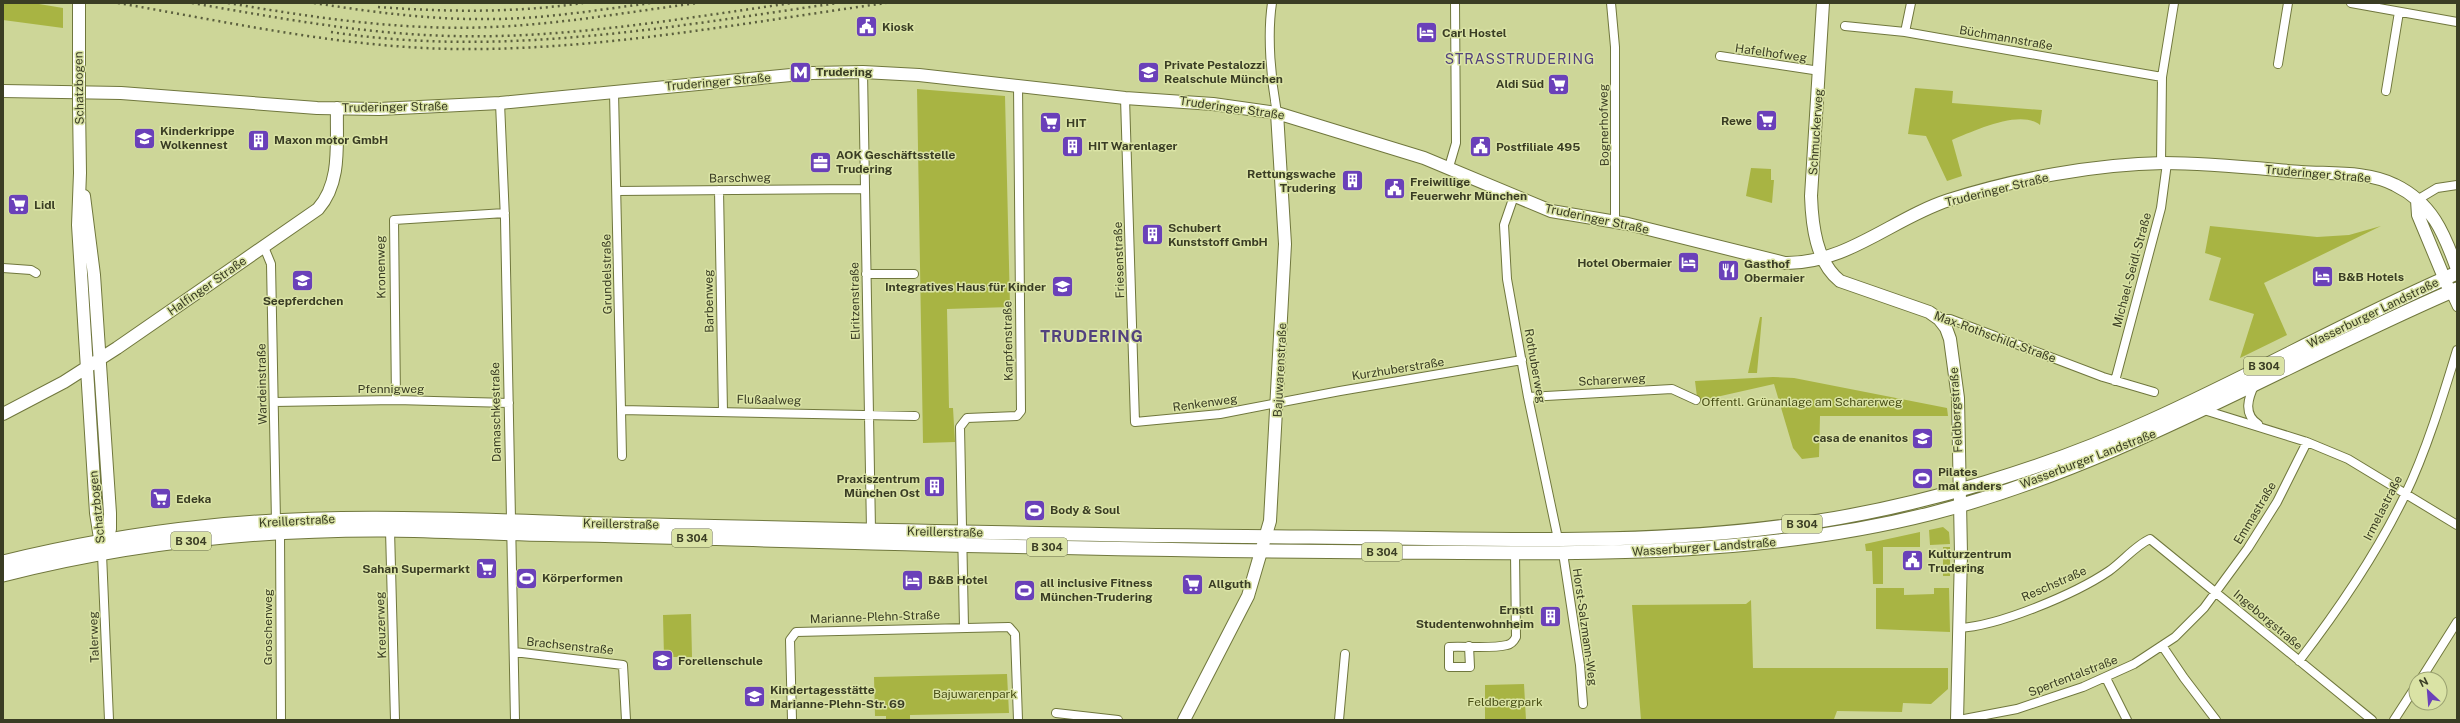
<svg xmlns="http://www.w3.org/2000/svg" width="2460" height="723" font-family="'Public Sans',sans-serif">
  <rect width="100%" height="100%" fill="#cdd698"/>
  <path fill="#a8b443" d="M3,3H33L63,8V28L3,20Z
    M1915,88L1953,91L1952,103L2042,110L2040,125C2020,109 1974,131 1952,140L1962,176L1947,181L1926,136L1908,134Z
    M917,89L1005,96L1010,307L947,309L949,408H953L955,442L923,443Z
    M1751,168L1771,169V180H1774L1772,203L1746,196Z
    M2210,226L2317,237L2349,235L2381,226L2264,283L2287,335L2240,358L2254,314L2209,300L2221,258L2205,253Z
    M1760,317H1762L1757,373H1748Z
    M1773,377L1794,378L1947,408L1948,416H1820L1819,457L1802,459L1793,448L1774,384L1703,400L1697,397L1695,381Z
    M97,443L102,463L106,514L100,515Z
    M1943,527L1949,532L1950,544L1930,545L1929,530Z
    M1920,532V547H1883V584H1873L1872,551H1866L1865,544Z
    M1943,547H1950V576H1943Z
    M1876,588H1904V595L1934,594V588H1949L1950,632L1876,629Z
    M1751,600L1753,668H1948V689L1931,704L1903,703L1902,712L1837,711L1834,719L1828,720H1641L1632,605L1746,604Z
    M691,614L692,657H664L663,615Z
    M1007,674L1009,713L910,715V720H886V716H875L874,677Z
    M1524,684L1526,720H1485V685Z"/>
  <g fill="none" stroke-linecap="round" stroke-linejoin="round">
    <defs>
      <path id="street" d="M1272,3C1267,36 1271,80 1277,113
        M1611,3L1615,47V222
        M2351,3L2457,22
        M1845,26L1905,32L2162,77
        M1905,32L1911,3
        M1720,56L1820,71
        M2278,64L2288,3
        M863,72L871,530
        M2386,91L2399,12
        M614,92L622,456
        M1125,98L1135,422L1220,414L1340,391L1522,360
        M500,103L505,219L515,720
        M2161,163L2162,77L2174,3
        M1449,167L1456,143L1455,3
        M719,190L723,412
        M617,191L864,189
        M1514,196L1504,225L1507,279L1528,397L1558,539
        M2417,200L2437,188L2457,185
        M264,247L271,264L276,522
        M3,268L31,270L36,273
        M866,274H914
        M2450,292L2457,307
        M1939,319H1950L2103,377L2154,392
        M2115,381L2161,208L2167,163
        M2255,384C2248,398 2243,414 2258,424
        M1528,397L1672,389L1696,400
        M396,400L394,220L505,213
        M274,402L396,400L509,403
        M621,410L915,416
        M2204,410L2307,442L2348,459L2457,525
        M390,530L395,720
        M280,533L281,720
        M1563,553L1580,665L1583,704
        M102,554L109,720
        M964,627L960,427L967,418L1017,416L1021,411L1018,85
        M1959,628C1999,626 2075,594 2109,571C2122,562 2136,545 2150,539L2372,720
        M1469,646L1470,667H1449V647C1466,646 1491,649 1507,645C1512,644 1514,641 1516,637L1515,553
        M2163,647L2184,678L2216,720
        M514,652L623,665L626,720
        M2299,661C2339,609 2376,555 2405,495C2426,452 2443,396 2457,350
        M2106,678L2127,720
        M2421,679L2457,622
        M1056,713L1118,720
        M792,720L790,640L796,632L1009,627L1015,634L1018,720
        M1339,720L1345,654
        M1959,720L2017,709L2083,687L2134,664L2175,637L2204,608L2248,548L2277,502L2307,442
        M2394,720L2416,686"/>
      <path id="secondary" d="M1823,3L1811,196C1812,225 1816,262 1840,281L1929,312L1939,319L1946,328L1950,339L1958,398L1961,554L1957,720
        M3,91L121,93L317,108L379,109L500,103L812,73L863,72L919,75L1125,98L1213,104L1277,113L1424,158L1551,211L1628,224L1785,263C1847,264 1893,218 1949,200C2014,179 2096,164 2164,163C2209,163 2255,168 2301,172C2331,174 2368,171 2395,185C2432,203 2444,233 2457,269
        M79,106L80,173L78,225L96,513L102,551
        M84,196L94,275L110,513V529L104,549
        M2417,200L2418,215L2450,292
        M3,414L64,382L117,348L318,209C342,182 336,143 337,108
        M1184,720L1248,596L1270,521L1285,244L1277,113"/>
      <path id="primary" d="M3,562C69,546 134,534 201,527C335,512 470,520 604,524C840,529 1075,536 1310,537C1478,538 1647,548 1813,522C1925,505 2047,468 2150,421C2254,374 2353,318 2457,273
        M3,575C128,543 261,529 390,530C454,531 518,535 583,535C850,542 1118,551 1385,552C1569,553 1753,559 1933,513C2119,465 2282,364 2457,289"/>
    </defs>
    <use href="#street" stroke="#70773d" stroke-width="10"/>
    <use href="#secondary" stroke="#70773d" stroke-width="14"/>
    <use href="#primary" stroke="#70773d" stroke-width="15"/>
    <use href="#street" stroke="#fff" stroke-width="8"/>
    <use href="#secondary" stroke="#fff" stroke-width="12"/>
    <use href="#primary" stroke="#fff" stroke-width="13"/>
    <path stroke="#5a5e3d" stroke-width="2.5" stroke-dasharray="2 4" stroke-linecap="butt" d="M118,3C228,22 340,47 453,49C598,51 742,23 886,3
      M192,3C278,18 364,34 451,36C565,39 679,19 792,3
      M228,3C316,18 404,31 493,27C561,24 629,12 697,3
      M314,3C372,12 431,20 490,19C544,19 597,10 651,3
      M378,7C447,12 514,13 583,3
      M331,32C502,58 669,27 838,3"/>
    <defs>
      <path id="secondary-bridge" d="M79,106V3"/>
    </defs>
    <use href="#secondary-bridge" stroke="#70773d" stroke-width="14" stroke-linecap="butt"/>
    <use href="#secondary-bridge" stroke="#fff" stroke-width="12"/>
  </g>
  <defs>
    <symbol id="civic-square" viewBox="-11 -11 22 22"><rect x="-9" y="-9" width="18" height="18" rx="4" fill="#6a40b9" stroke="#dae3a5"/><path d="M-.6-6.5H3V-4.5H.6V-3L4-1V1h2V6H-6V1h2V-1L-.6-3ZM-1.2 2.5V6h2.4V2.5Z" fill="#fff"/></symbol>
    <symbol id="hotel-square" viewBox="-11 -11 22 22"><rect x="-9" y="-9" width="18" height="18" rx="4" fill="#6a40b9" stroke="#dae3a5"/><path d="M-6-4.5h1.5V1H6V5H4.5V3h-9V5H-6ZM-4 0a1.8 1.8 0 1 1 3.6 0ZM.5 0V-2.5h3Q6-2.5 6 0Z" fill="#fff"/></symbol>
    <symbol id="metro-square" viewBox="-11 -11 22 22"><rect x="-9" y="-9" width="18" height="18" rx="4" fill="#6a40b9" stroke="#dae3a5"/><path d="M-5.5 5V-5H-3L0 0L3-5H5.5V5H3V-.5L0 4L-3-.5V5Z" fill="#fff"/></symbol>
    <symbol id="school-square" viewBox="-11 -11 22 22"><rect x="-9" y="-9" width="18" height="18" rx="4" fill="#6a40b9" stroke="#dae3a5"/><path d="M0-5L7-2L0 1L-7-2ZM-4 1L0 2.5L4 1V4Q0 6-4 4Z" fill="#fff"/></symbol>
    <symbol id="supermarket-square" viewBox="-11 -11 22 22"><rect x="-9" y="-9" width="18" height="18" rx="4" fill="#6a40b9" stroke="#dae3a5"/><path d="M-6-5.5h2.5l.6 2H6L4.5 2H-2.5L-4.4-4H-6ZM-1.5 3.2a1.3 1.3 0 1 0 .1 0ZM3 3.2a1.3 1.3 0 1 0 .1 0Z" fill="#fff"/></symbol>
    <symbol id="building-square" viewBox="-11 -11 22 22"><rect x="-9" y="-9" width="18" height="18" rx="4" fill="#6a40b9" stroke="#dae3a5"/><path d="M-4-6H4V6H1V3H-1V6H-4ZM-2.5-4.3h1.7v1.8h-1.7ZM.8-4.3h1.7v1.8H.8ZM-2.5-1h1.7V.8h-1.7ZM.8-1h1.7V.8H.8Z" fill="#fff"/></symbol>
    <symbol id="office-square" viewBox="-11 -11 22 22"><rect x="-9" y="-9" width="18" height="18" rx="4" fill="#6a40b9" stroke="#dae3a5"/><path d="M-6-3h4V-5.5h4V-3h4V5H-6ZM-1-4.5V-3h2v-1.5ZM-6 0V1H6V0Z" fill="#fff"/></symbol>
    <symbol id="restaurant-square" viewBox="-11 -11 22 22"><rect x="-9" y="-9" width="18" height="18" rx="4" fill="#6a40b9" stroke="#dae3a5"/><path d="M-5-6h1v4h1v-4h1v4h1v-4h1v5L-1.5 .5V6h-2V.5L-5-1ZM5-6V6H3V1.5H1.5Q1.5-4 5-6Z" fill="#fff"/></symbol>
    <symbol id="stadium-square" viewBox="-11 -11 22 22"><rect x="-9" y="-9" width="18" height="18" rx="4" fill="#6a40b9" stroke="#dae3a5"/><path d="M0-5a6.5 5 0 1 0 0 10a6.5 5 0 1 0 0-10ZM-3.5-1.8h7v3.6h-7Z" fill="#fff"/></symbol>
  </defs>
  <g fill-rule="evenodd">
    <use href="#civic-square" x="854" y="14" width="25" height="25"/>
    <use href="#hotel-square" x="1414" y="20" width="25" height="25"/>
    <use href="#metro-square" x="788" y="60" width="25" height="25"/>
    <use href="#school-square" x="1136" y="60" width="25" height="25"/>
    <use href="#supermarket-square" x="1546" y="72" width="25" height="25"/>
    <use href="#supermarket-square" x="1754" y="108" width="25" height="25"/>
    <use href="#supermarket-square" x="1038" y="110" width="25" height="25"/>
    <use href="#school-square" x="132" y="126" width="25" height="25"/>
    <use href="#building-square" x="246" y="128" width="25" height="25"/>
    <use href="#building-square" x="1060" y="134" width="25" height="25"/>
    <use href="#civic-square" x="1468" y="134" width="25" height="25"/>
    <use href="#office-square" x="808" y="150" width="25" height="25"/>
    <use href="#building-square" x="1340" y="168" width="25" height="25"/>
    <use href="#civic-square" x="1382" y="176" width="25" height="25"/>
    <use href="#supermarket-square" x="6" y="192" width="25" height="25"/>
    <use href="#building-square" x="1140" y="222" width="25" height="25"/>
    <use href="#hotel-square" x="1676" y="250" width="25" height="25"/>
    <use href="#restaurant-square" x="1716" y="258" width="25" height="25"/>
    <use href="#hotel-square" x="2310" y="264" width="25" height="25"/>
    <use href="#school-square" x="290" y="268" width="25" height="25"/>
    <use href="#school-square" x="1050" y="274" width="25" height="25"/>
    <use href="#school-square" x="1910" y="426" width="25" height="25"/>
    <use href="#stadium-square" x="1910" y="466" width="25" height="25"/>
    <use href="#building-square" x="922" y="474" width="25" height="25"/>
    <use href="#supermarket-square" x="148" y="486" width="25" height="25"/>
    <use href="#stadium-square" x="1022" y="498" width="25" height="25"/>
    <use href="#civic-square" x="1900" y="548" width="25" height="25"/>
    <use href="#supermarket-square" x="474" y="556" width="25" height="25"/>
    <use href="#stadium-square" x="514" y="566" width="25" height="25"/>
    <use href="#hotel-square" x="900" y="568" width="25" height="25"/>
    <use href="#supermarket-square" x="1180" y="572" width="25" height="25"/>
    <use href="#stadium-square" x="1012" y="578" width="25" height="25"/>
    <use href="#building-square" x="1538" y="604" width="25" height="25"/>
    <use href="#school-square" x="650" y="648" width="25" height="25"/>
    <use href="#school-square" x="742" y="684" width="25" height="25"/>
  </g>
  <g text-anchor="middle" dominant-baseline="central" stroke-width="3" stroke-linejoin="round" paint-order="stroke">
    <g fill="#dae3a5" stroke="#6a6f4b" stroke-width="1">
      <rect x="2244" y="357" width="40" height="18" rx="3"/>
      <rect x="1782" y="515" width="40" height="18" rx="3"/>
      <rect x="672" y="529" width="40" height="18" rx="3"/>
      <rect x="171" y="532" width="40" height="18" rx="3"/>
      <rect x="1027" y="538" width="40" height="18" rx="3"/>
      <rect x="1362" y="543" width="40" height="18" rx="3"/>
    </g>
    <g font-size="11" font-weight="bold" fill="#3a3d24">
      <text x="2264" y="366">B 304</text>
      <text x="1802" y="524">B 304</text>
      <text x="692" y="538">B 304</text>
      <text x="191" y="541">B 304</text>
      <text x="1047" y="547">B 304</text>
      <text x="1382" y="552">B 304</text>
    </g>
    <g font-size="12" font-weight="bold" fill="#3a3d24" stroke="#dae3a5" text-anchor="start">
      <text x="882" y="27">Kiosk</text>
      <text x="1442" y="33">Carl Hostel</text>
      <text x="1164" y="65">Private Pestalozzi<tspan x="1164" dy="14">Realschule München</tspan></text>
      <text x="816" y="72">Trudering</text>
      <text x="1544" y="84" text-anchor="end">Aldi Süd</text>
      <text x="1752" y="121" text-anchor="end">Rewe</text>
      <text x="1066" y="123">HIT</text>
      <text x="160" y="131">Kinderkrippe<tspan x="160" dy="14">Wolkennest</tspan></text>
      <text x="274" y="140">Maxon motor GmbH</text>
      <text x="1088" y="146">HIT Warenlager</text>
      <text x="1496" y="147">Postfiliale 495</text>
      <text x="836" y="155">AOK Geschäftsstelle<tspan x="836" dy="14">Trudering</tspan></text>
      <text x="1336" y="174" text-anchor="end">Rettungswache<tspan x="1336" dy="14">Trudering</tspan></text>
      <text x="1410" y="182">Freiwillige<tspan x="1410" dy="14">Feuerwehr München</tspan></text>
      <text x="34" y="205">Lidl</text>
      <text x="1168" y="228">Schubert<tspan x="1168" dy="14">Kunststoff GmbH</tspan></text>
      <text x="1672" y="263" text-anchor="end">Hotel Obermaier</text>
      <text x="1744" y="264">Gasthof<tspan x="1744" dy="14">Obermaier</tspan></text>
      <text x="2338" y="277">B&amp;B Hotels</text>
      <text x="1046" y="287" text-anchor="end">Integratives Haus für Kinder</text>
      <text x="303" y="301" text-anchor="middle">Seepferdchen</text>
      <text x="1908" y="438" text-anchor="end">casa de enanitos</text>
      <text x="1938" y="472">Pilates<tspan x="1938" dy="14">mal anders</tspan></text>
      <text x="920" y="479" text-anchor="end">Praxiszentrum<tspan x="920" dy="14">München Ost</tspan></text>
      <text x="176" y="499">Edeka</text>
      <text x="1050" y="510">Body &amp; Soul</text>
      <text x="1928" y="554">Kulturzentrum<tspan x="1928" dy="14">Trudering</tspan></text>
      <text x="470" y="569" text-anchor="end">Sahan Supermarkt</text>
      <text x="542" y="578">Körperformen</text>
      <text x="928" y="580">B&amp;B Hotel</text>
      <text x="1040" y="583">all inclusive Fitness<tspan x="1040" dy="14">München-Trudering</tspan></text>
      <text x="1208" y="584">Allguth</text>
      <text x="1534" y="610" text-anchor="end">Ernstl<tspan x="1534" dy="14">Studentenwohnheim</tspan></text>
      <text x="678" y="661">Forellenschule</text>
      <text x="770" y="690">Kindertagesstätte<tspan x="770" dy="14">Marianne-Plehn-Str. 69</tspan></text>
    </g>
    <g font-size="12" fill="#3a3d24" stroke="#dae3a5">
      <text transform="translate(2006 38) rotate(10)">Büchmannstraße</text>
      <text transform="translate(1771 53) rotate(8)">Hafelhofweg</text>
      <text transform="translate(718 82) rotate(-5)">Truderinger Straße</text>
      <text transform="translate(79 88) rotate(-91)">Schatzbogen</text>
      <text transform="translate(395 107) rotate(-1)">Truderinger Straße</text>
      <text transform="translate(1232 108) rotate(8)">Truderinger Straße</text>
      <text transform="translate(1604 125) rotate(-91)">Bognerhofweg</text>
      <text transform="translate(1816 132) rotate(-86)">Schmuckerweg</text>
      <text transform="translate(2318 174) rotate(5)">Truderinger Straße</text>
      <text transform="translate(740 178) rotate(-1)">Barschweg</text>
      <text transform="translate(1997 190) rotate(-14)">Truderinger Straße</text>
      <text transform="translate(1597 219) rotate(12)">Truderinger Straße</text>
      <text transform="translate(1119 260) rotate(-92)">Friesenstraße</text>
      <text transform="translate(381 267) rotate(-91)">Kronenweg</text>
      <text transform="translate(2132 270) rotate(-75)">Michael-Seidl-Straße</text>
      <text transform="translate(607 274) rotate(-91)">Grundelstraße</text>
      <text transform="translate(207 286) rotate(-35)">Halfinger Straße</text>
      <text transform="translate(709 301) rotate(-91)">Barbenweg</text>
      <text transform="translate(855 301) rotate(-91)">Elritzenstraße</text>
      <text transform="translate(2373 313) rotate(-26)">Wasserburger Landstraße</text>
      <text transform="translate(1995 337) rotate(20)">Max-Rothschild-Straße</text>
      <text transform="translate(1008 341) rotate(-91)">Karpfenstraße</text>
      <text transform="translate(1535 366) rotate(80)">Rothuberweg</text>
      <text transform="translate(1398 369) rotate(-9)">Kurzhuberstraße</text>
      <text transform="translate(1280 370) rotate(-87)">Bajuwarenstraße</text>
      <text transform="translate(1612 380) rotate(-3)">Scharerweg</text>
      <text transform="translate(262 384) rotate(-91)">Wardeinstraße</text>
      <text x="391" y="389">Pfennigweg</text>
      <text transform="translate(769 400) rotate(1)">Flußaalweg</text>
      <text transform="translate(1205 403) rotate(-8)">Renkenweg</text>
      <text transform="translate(1956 410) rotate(-93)">Feldbergstraße</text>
      <text transform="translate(496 412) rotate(-91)">Damaschkestraße</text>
      <text transform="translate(2088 459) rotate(-21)">Wasserburger Landstraße</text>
      <text transform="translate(97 507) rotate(-96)">Schatzbogen</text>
      <text transform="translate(2383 508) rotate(-63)">Irmelastraße</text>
      <text transform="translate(2255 513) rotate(-59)">Emmastraße</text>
      <text transform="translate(297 521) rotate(-3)">Kreillerstraße</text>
      <text transform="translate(621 524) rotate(1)">Kreillerstraße</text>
      <text transform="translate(945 532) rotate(1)">Kreillerstraße</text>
      <text transform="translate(1704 547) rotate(-4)">Wasserburger Landstraße</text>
      <text transform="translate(2054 584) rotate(-24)">Reschstraße</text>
      <text transform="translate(875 617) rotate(-2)">Marianne-Plehn-Straße</text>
      <text transform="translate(2268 620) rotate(40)">Ingeborgstraße</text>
      <text transform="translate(381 625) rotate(-92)">Kreuzerweg</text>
      <text transform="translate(268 627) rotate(-90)">Groschenweg</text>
      <text transform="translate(1585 627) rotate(82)">Horst-Salzmann-Weg</text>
      <text transform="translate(94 637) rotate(-92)">Talerweg</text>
      <text transform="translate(570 646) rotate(6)">Brachsenstraße</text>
      <text transform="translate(2073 676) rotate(-21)">Spertentalstraße</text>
    </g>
    <g font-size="12" fill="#4a5016" stroke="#dae3a5">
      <text x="1802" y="402">Offentl. Grünanlage am Scharerweg</text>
      <text x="975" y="694">Bajuwarenpark</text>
      <text x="1505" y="702">Feldbergpark</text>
    </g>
    <g font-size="14" letter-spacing="1" fill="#52417e" stroke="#dae3a5">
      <text x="1520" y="59">STRASSTRUDERING</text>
    </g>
    <g font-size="16" font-weight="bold" letter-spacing="1" fill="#52417e" stroke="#dae3a5">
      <text x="1092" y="336">TRUDERING</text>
    </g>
  </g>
  <rect width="2460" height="723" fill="none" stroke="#3a3d24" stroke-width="8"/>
  <g transform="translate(2428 691) rotate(334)"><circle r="19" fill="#dae3a5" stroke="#9aa171"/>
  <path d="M0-3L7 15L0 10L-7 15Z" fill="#6a40b9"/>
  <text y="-6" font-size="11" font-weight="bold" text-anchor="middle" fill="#3a3d24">N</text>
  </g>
</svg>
